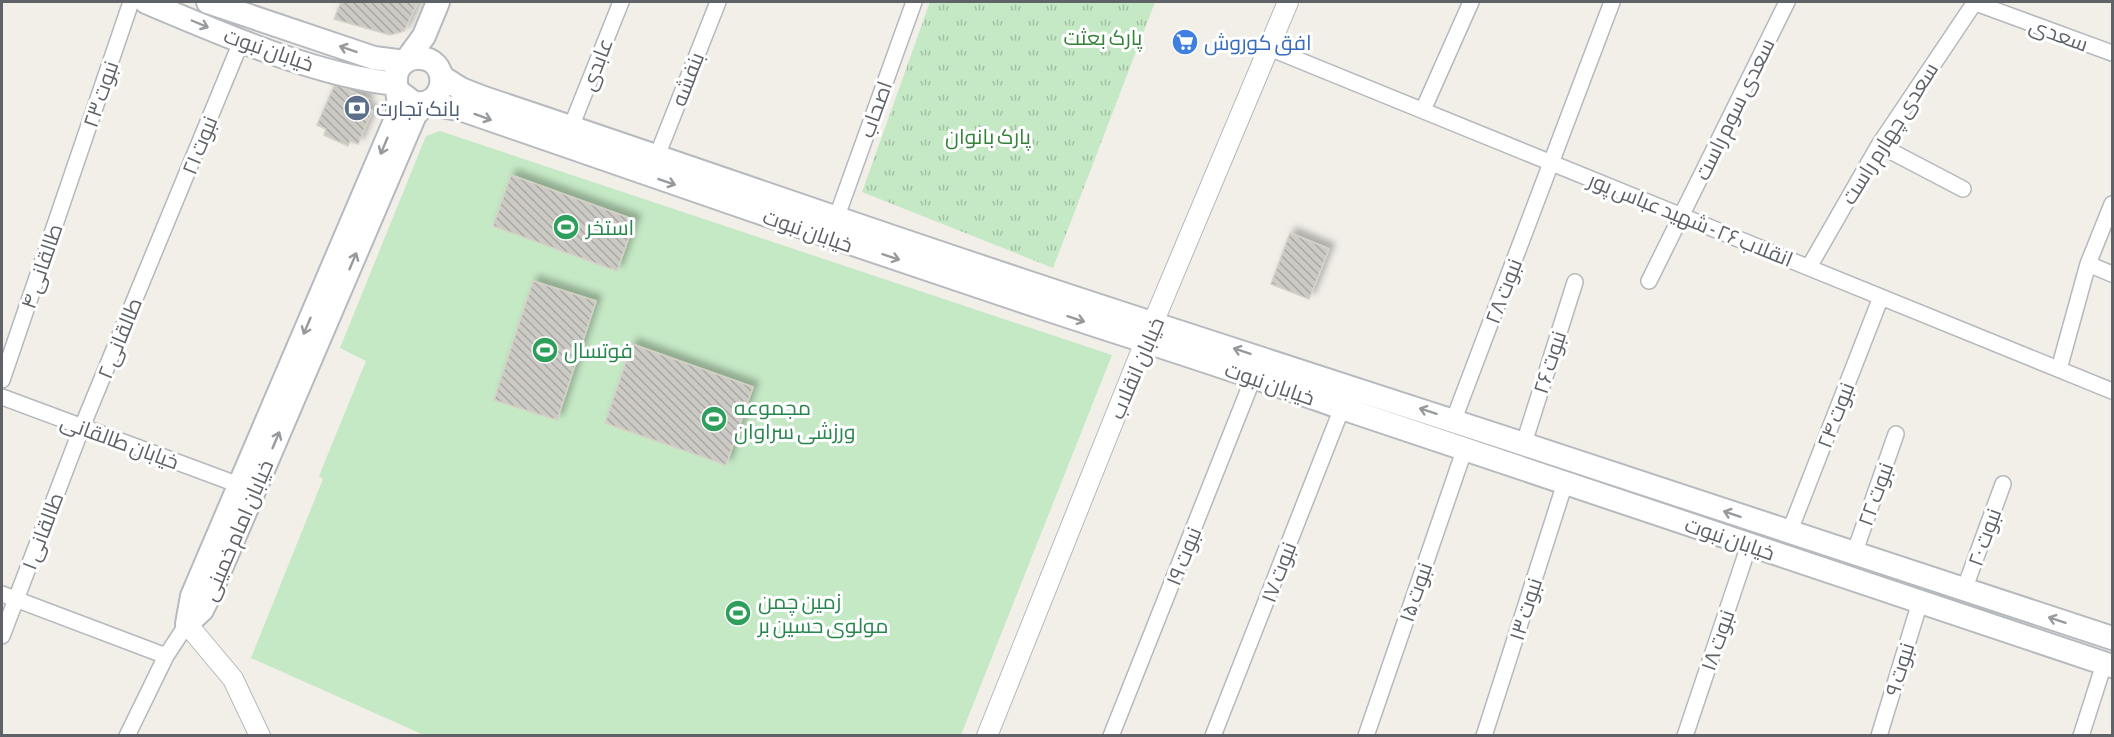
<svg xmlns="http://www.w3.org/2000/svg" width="2114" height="737" font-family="'Asap Condensed',Cairo,sans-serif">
  <defs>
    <pattern id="park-tufts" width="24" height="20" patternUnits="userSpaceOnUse" patternTransform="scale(1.5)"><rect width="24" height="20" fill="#c5e8c5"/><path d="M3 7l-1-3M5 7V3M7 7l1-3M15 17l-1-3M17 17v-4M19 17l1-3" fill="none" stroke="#a3c0a4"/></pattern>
    <pattern id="building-back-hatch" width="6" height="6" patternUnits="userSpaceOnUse" patternTransform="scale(1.5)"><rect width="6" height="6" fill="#cccac5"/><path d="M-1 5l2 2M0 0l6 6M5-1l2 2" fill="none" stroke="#a9a8a4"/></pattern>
    <filter id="shadow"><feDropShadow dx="5.5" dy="-5.5" stdDeviation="3" flood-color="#0004"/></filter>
  </defs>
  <rect width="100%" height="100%" fill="#f1efe8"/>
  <path fill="url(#park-tufts)" d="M930,2H1155L1053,268L862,192Z"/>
  <path fill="#c5e8c5" d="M440,131L1112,355L961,735H424L251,658L323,479L319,476L366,361L340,348L426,136Z"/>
  <path fill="url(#building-back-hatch)" stroke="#d6d1c6" stroke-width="1.5" filter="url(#shadow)" d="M341,2H418L404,31L390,35L334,19Z
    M335,84L368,99L365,107L372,111L358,144L350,141L348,146L324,135L326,129L317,125Z
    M511,175L635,220L617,271L493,226Z
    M1290,233L1329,249L1309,299L1271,284Z
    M533,281L596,301L557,420L494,400Z
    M632,344L753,387L726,465L605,423Z"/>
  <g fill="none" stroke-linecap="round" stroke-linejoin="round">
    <defs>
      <path id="minor" d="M1973,2L2112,53
        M1269,48L2112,391
        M1423,110L1471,2
        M571,127L621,2
        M1879,145L1963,189
        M657,156L718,2
        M837,216L914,2
        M2088,264L2112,274
        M1809,267L1879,145L1975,2
        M1649,281L1787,2
        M2059,369L2088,264L2112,204
        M2,380L131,2
        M2,397L239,485
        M1454,419L1612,2
        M1524,443L1575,282
        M1789,533L1881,297
        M1854,554L1896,434
        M1964,590L2003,484
        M2,594L166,656
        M2,636L82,427L241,42
        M127,736L166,656L187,624
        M1111,736L1254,376
        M1213,736L1342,408
        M1366,736L1465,448
        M1484,736L1565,483
        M1685,736L1749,545
        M1879,736L1920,602
        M2081,736L2104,664"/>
      <path id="tertiary" d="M187,624L233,679L260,736
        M987,736L1145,342L1288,2"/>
      <path id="secondary" d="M146,2C222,34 314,75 396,84
        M208,2L374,58L405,62L424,36L438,2
        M442,77L461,89L484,98C697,169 908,244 1121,313C1452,419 1782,530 2112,638
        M187,624L202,610L210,594L415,115L426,103L463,110C654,177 845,242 1037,306C1139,340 1241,371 1342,408L2112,666
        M187,624L192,596L397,116C403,98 391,84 398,70C402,63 409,58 417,58C451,56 449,108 414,103L398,91"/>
    </defs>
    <use href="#minor" stroke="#b5b8bc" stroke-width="18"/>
    <use href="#tertiary" stroke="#b5b8bc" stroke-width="22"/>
    <use href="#secondary" stroke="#b6babf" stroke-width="26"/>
    <use href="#minor" stroke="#fff" stroke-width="15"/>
    <use href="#tertiary" stroke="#fff" stroke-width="20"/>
    <use href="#secondary" stroke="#fff" stroke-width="22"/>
  </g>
  <defs><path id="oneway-shaft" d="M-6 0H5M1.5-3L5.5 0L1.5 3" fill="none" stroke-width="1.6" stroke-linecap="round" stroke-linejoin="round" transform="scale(1.5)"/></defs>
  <g stroke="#979a9d">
    <use href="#oneway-shaft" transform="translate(200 24) rotate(23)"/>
    <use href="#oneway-shaft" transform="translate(348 49) rotate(-161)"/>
    <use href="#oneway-shaft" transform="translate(483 117) rotate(20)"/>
    <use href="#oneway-shaft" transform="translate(384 146) rotate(113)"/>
    <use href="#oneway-shaft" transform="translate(667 182) rotate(19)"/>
    <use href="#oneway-shaft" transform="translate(891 257) rotate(18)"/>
    <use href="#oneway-shaft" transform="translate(353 261) rotate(-67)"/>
    <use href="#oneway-shaft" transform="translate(1076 319) rotate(18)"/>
    <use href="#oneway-shaft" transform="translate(307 326) rotate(113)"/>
    <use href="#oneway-shaft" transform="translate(1242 351) rotate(-162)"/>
    <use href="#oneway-shaft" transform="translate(1428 411) rotate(-162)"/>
    <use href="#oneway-shaft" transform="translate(276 440) rotate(-67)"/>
    <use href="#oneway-shaft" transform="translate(1732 514) rotate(-161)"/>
    <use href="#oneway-shaft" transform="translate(2057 620) rotate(-162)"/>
  </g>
  <defs>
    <symbol id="supermarket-disc" viewBox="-11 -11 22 22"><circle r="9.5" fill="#3f7fe0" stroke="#fff"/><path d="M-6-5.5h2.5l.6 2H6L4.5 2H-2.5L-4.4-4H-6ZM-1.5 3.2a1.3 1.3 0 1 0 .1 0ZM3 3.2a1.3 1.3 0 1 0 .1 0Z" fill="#fff"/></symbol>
    <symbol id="bank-disc" viewBox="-11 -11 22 22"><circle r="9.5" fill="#5c6f8a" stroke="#fff"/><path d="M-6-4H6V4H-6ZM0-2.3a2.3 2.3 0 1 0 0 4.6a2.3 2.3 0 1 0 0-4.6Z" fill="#fff"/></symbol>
    <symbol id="stadium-disc" viewBox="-11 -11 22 22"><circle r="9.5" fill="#2e9e5b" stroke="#fff"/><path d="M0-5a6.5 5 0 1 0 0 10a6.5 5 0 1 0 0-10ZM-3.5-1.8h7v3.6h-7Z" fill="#fff"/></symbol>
  </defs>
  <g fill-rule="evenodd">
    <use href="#supermarket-disc" x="1170" y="27" width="30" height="30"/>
    <use href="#bank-disc" x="342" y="93" width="30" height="30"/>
    <use href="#stadium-disc" x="551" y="212" width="30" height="30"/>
    <use href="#stadium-disc" x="530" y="335" width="30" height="30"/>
    <use href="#stadium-disc" x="699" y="404" width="30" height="30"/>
    <use href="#stadium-disc" x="723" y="598" width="30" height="30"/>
  </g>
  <g text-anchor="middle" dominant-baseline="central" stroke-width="6" stroke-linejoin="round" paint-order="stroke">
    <g font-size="21" fill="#5f6368" stroke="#fff">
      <text transform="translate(2059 34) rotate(20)">سعدی</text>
      <text transform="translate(269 49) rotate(19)">خیابان نبوت</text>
      <text transform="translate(596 64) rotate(-69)">عابدی</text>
      <text transform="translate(687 79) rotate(-69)">بنفشه</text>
      <text transform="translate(100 94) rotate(-71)">نبوت ۲۳</text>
      <text transform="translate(875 109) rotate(-70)">اصحاب</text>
      <text transform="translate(1734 109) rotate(-64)">سعدی سوم راست</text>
      <text transform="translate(1889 133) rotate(-58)">سعدی چهارم راست</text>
      <text transform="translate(199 145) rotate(-68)">نبوت ۲۱</text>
      <text transform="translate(1691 219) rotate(22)">انقلاب ۲۶ - شهید عباس پور</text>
      <text transform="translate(808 230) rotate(19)">خیابان نبوت</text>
      <text transform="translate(41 266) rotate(-71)">طالقانی ۴</text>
      <text transform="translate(1503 291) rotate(-69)">نبوت ۲۸</text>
      <text transform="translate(119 338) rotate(-68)">طالقانی ۲</text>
      <text transform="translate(1549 362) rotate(-72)">نبوت ۲۶</text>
      <text transform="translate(1136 368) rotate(-67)">خیابان انقلاب</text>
      <text transform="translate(1270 383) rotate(19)">خیابان نبوت</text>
      <text transform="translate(1835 415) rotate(-69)">نبوت ۲۴</text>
      <text transform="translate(120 441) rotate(20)">خیابان طالقانی</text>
      <text transform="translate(1875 494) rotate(-70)">نبوت ۲۲</text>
      <text transform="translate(237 530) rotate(-67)">خیابان امام خمینی</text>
      <text transform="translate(42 531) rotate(-69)">طالقانی ۱</text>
      <text transform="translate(1984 537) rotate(-70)">نبوت ۲۰</text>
      <text transform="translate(1730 538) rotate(19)">خیابان نبوت</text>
      <text transform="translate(1183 556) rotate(-68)">نبوت ۱۹</text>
      <text transform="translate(1278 572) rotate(-69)">نبوت ۱۷</text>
      <text transform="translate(1415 592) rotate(-71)">نبوت ۱۵</text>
      <text transform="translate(1525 609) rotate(-72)">نبوت ۱۳</text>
      <text transform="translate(1717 640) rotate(-71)">نبوت ۱۸</text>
      <text transform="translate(1899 669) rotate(-73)">نبوت ۹</text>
    </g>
    <g font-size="21" fill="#348238" stroke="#fff">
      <text x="1103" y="37">پارک بعثت</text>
      <text x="988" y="136">پارک بانوان</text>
    </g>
    <g font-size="21" fill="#366cbe" stroke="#fff" text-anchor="start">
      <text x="1204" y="42">افق کوروش</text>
    </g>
    <g font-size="21" fill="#4e5e75" stroke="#fff" text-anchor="start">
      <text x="376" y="108">بانک تجارت</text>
    </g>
    <g font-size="21" fill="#27864d" stroke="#fff" text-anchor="start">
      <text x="586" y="227">استخر</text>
      <text x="564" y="350">فوتسال</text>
      <text x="734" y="407">مجموعه<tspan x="734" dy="24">ورزشی سراوان</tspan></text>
      <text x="758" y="601">زمین چمن<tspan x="758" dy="24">مولوی حسین بر</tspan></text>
    </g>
  </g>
  <rect width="2114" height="737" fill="none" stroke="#5f6368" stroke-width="6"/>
</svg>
